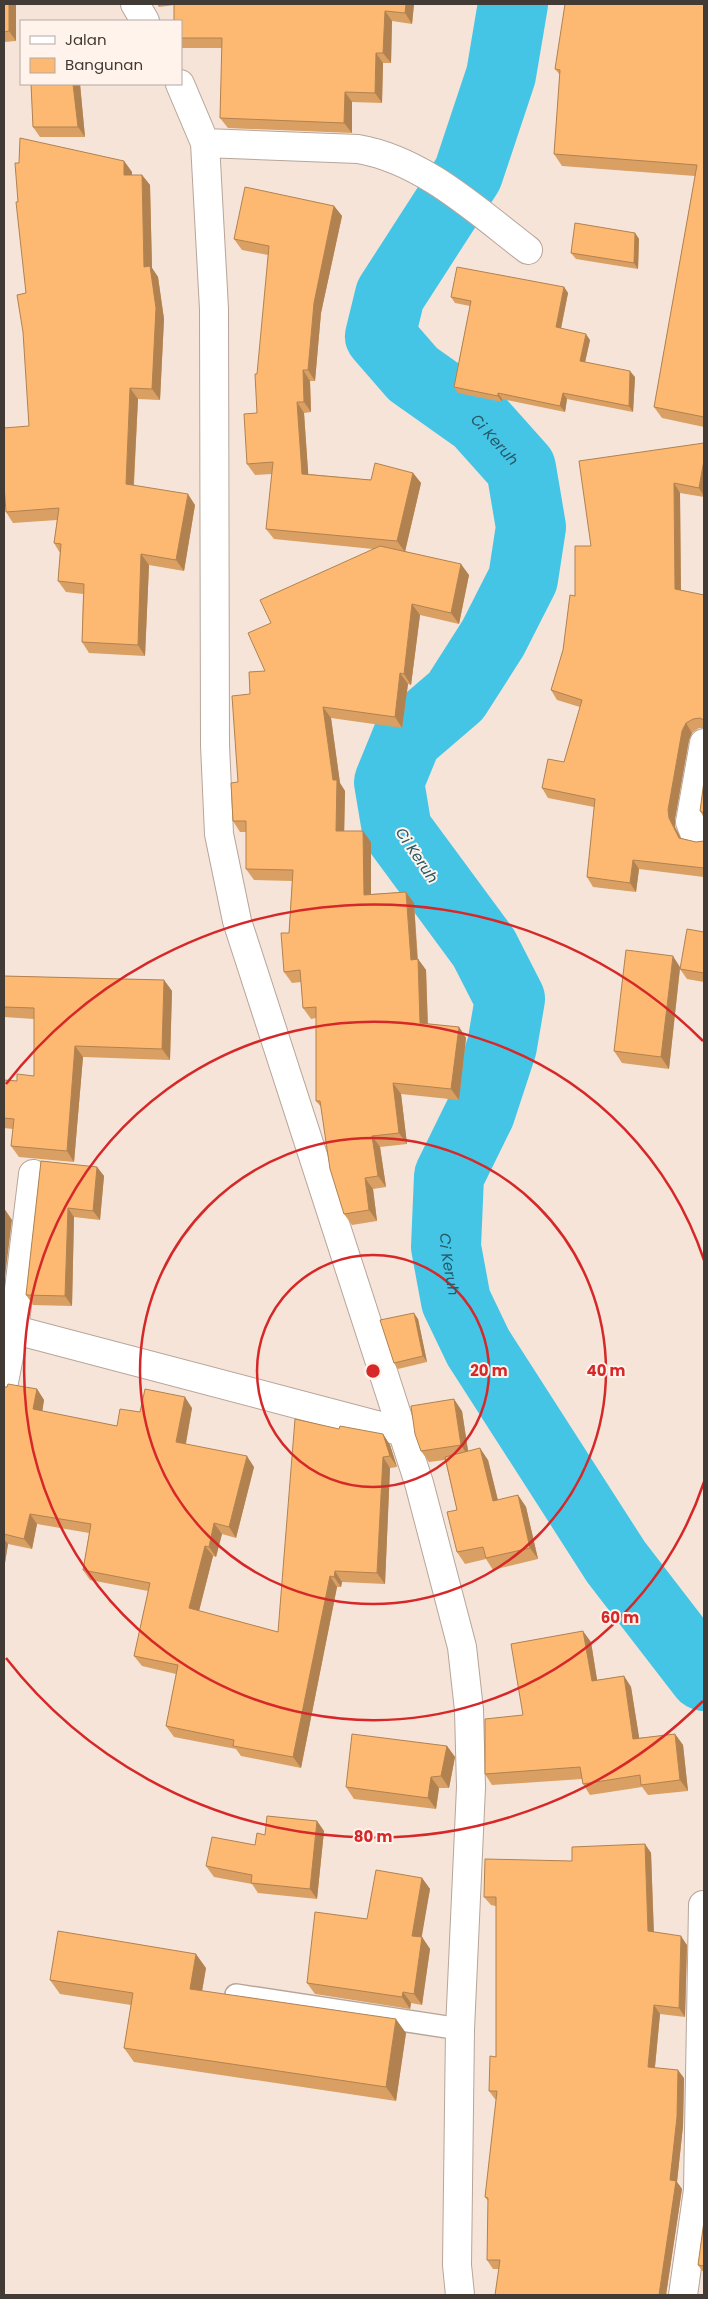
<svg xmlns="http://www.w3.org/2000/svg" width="708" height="2299" font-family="Poppins,sans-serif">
  <rect width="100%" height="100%" fill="#f7e4d8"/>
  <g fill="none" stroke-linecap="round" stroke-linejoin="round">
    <path stroke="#45c5e6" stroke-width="70" id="s1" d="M513,4L501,75L468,174L390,295L380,336L413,374L478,420L521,468L531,527L523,579L493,638L456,696L407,738L389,782L397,830L484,948L510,999L502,1046L480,1113L449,1176L446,1247L456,1301L478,1347L616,1562L704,1676"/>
    <defs>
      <path id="service" d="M236,1995L460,2029"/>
      <path id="minor" d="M135,4L145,21
        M180,84L205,143L214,309L215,745L219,834L237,921L419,1483L462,1647L469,1710L471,1787L460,2029L457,2265L460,2295
        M205,143L358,149C423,160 477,211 528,250
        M704,743L690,822L695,835L704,836
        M4,1327L403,1432
        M4,1382L14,1330L33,1174
        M683,2295L698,2190L703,1905"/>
    </defs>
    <use href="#service" stroke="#b7a59a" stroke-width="24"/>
    <use href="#minor" stroke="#b7a59a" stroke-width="30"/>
    <use href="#service" stroke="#fff" stroke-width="21"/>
    <use href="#minor" stroke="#fff" stroke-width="28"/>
  </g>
  <path fill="#da9f62" d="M4,4H16V41L4,42Z
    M157,4H414L412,24L392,21L391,63H383L382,103L352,102V133L228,128L220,118L222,48H181V21L174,5L159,7Z
    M704,4V427L662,418L654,407L695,176L562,166L554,154L560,75L555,69Z
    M31,84H80L85,137H40L33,127Z
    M124,161L132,172V175H142L150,185L152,268L158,277L164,319L160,400L138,399L134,485L195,505L184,571L149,565L145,656L89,653L82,642L83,594L66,592L58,581L60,553L54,543L57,520L13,523L6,512L29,426L26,293Z
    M334,206L342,216L321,313L315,381H310L311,412L304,413L308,474L371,480L413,473L421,483L405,551L469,575L459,624L420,615L411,685L408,684L402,728L331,718L340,783L345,791L344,831L371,842V894L406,892L414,903L418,959L426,970L428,1024L459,1027L466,1038L459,1100L401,1094L407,1144L380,1147L386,1187L373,1189L377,1221L352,1225L344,1214L321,1107L316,1101V1018L311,1019L303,1008L301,982L292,983L284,972L289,933L292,881L254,880L246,869V832H240L233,821L250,694L265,671L271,623L373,549L274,539L266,529L272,474L255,475L247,464L257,413L268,255L242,250L234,239Z
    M635,233L639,239L638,269L576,259L571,253Z
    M564,287L568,293L561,329L590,340L585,362L635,377L633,412L567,399L565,412L502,399V402L458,393L454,387L470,306L455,303L451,297Z
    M704,443V497L680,493L681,590L704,595V728H699L692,733L689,740L675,819V827L681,838L696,842L704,841V877L639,869L636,892L593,887L587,877L594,807L548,798L542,788L564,762L580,707L557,700L551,690L563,650L575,596L591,546Z
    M704,781V818L700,811Z
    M704,932V982L687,979L680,969L669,1069L622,1063L614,1051L680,967Z
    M4,976L164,980L172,991L170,1060L83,1057L74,1162L19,1157L11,1146L13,1129L4,1128V1080L17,1081L34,1076V1019L4,1017Z
    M41,1161L97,1167L104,1176L100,1220L74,1217L72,1306L33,1305L26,1295Z
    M418,1319L427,1362L398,1369L394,1363Z
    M4,1387L37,1389L44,1400L42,1411L117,1426L140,1412L192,1408L186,1444L254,1467L236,1538L222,1534L216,1557L213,1556L199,1611L278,1632L339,1429L383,1434L390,1445L397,1467L390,1468L385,1584L342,1582L341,1587H337L301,1768L241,1756L236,1749L174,1737L166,1726L176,1674L142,1666L134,1656L148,1591L90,1580L83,1570L89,1533L37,1524L32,1549L8,1544L4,1569Z
    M462,1411L468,1451L488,1460L498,1500L518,1495L526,1507L538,1559L493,1570L486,1559L465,1564L457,1552V1510L445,1460L429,1462L421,1451Z
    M591,1642L597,1680L624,1676L631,1687L639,1738L675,1734L683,1745L688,1791L648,1795L642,1787L590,1795L583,1784L582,1779L492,1785L485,1774L523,1715Z
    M447,1746L455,1757L449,1788H439L436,1809L354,1799L346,1787Z
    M317,1821L324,1831L317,1899L258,1893L252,1884L214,1877L206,1866L255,1845L265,1835Z
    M645,1844L651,1853L654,1932L687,1945L685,2017L660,2014L655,2068L684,2078L683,2126L677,2182L682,2189L666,2295H495L499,2269H493L487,2260L488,2201L485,2197L497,2100L495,2099L489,2091L496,2057V1906L491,1905L484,1897L572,1861Z
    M422,1878L430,1889L421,1937H422L430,1949L422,2005L411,2003L410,2009L315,1994L307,1983L367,1919Z
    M206,1968L202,1991L406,2033L396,2101L134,2062L124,2048L131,2005L60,1994L50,1980Z
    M704,2221V2271H702L698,2265Z"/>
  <path fill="#b18250" d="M9,4H16V41L9,31Z
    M406,4H414L412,24L405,13Z
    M385,11L392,21L391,63L383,53Z
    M376,53L383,63L382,103L375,93Z
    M73,84H80L85,137L78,127Z
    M345,92L352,102V133L344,123Z
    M124,161L132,172V186L124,175Z
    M142,175L150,185L152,268L158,277L164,319L160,400L152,389L144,267Z
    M334,206L342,216L321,313L315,381L308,370L314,303Z
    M635,233L639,239L638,269L634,263Z
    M564,287L568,293L560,333L556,327Z
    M586,334L590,340L584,367L580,361Z
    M303,370L310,381L311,412L304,402Z
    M630,371L635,377L633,412L629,406Z
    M130,388L138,399L133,495L126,484Z
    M498,393L502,399V402L498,396Z
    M563,393L567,399L565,412L560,406Z
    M297,402L304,413L309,484L302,474Z
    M704,460V496L699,488Z
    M413,473L421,483L405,552L397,541Z
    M674,483L680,493L681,598L675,589Z
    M188,494L195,505L184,571L176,560Z
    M141,554L149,565L145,656L138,645Z
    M461,564L469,575L459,624L451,613Z
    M412,604L420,615L411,685L404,674Z
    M400,673L408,684L402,728L395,717Z
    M323,707L331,718L340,783L345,791L344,842L336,831L333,780Z
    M686,723L692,733L689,740L675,819V827L685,847L679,838L669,818L668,810L682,731Z
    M363,831L371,842V906L364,895Z
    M633,860L639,869L636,892L630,883Z
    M406,892L414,903L418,971L411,960Z
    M673,956L680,967L669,1069L661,1057Z
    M418,959L426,970L428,1034L420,1023Z
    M164,980L172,991L170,1060L162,1049Z
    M459,1027L466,1038L459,1100L451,1089Z
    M75,1046L83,1057L74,1162L67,1151Z
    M393,1083L401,1094L407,1144L399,1133Z
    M372,1136L380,1147L386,1187L378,1176Z
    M97,1167L104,1176L100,1220L93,1211Z
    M365,1178L373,1189L377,1221L369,1210Z
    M4,1208L12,1220L4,1285Z
    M68,1208L74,1217L72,1306L65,1296Z
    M414,1313L418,1319L427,1362L423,1356Z
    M37,1389L44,1400L41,1420L33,1409Z
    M185,1397L192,1408L184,1453L176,1442Z
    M454,1399L462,1411L469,1457L461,1445Z
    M383,1434L390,1445L397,1467L390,1456Z
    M480,1448L488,1460L501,1513L493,1501Z
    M247,1456L254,1467L236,1538L229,1527Z
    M383,1457L390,1468L385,1584L377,1573Z
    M518,1495L526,1507L538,1559L530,1548Z
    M30,1514L37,1524L32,1549L24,1539Z
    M214,1523L222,1534L216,1557L209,1547Z
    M4,1539L8,1544L4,1569Z
    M205,1546L213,1556L197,1619L189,1608Z
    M335,1571L342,1582L341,1587L334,1577Z
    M330,1576L337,1587L301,1768L293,1757Z
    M583,1631L591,1642L599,1692L592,1681Z
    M624,1676L631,1687L641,1749L633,1739Z
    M675,1734L683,1745L688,1791L680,1780Z
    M447,1746L455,1757L449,1788L441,1776Z
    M431,1777L439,1788L436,1809L428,1798Z
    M317,1821L324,1831L317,1899L310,1889Z
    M645,1844L651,1853L654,1940L648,1931Z
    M422,1878L430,1889L420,1947L412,1936Z
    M681,1936L687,1945L685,2017L679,2008Z
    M422,1937L430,1949L422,2005L414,1994Z
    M196,1954L206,1968L200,2003L190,1989Z
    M403,1992L411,2003L410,2009L402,1997Z
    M654,2005L660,2014L654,2076L648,2067Z
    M396,2019L406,2033L396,2101L386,2087Z
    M678,2070L684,2078L683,2126L677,2182L682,2189L666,2295H659L670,2180Z"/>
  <path fill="#fdb972" stroke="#b18250" d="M4,4H9V31L4,32Z
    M174,4H406L405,13L385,11L383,53H376L375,93L345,92L344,123L220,118L222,38H181V21H174Z
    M565,4H704V417L654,407L697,165L554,154L560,70L555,69Z
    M31,84H73L78,127H33Z
    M20,138L124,161V175H142L144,267L150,266L156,308L152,389L130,388L126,484L188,494L176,560L141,554L138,645L82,642L84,584L58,581L61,544L54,543L59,508L6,512L4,485V428L29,426L23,332L17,295L26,293L16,202H18L15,163H19Z
    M245,187L334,206L314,303L308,370H303L304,402H297L302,474L371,480L375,463L413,473L397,541L266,529L273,462L247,464L244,414L257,413L255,374H257L269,246L234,239Z
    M575,223L635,233L634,263L571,253Z
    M457,267L564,287L556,327L586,334L580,361L630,371L629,406L563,393L560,406L498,393V396L454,387L471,301L451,297Z
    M704,443V460L699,488L674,483L675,589L704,595V720L700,718L693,719L686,723L682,731L668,810L669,818L679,838L696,842L704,841V868L633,860L630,883L587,877L595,799L542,788L548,759L564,762L582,700L551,690L563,650L570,595L575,596V546H591L579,461Z
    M380,546L461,564L451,613L412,604L404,674L400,673L395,717L323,707L333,780H337L336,831H363L364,895L406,892L411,960L418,959L420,1023L459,1027L451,1089L393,1083L399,1133L372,1136L378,1176L365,1178L369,1210L344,1214L330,1169L320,1101H316V1007L303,1008L300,970L284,972L281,933H289L293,870L246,869V821H233L231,783L238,782L232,696L250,694L249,672L265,671L248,633L271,623L260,600Z
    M704,781V813L700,811Z
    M687,929L704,932V973L680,969Z
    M626,950L673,956L661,1057L614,1051Z
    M4,976L164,980L162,1049L75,1046L67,1151L11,1146L14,1119L4,1118V1080L17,1081V1074L34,1076V1008L4,1007Z
    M41,1161L97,1167L93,1211L68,1208L65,1296L26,1295Z
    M414,1313L423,1356L394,1363L380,1320Z
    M8,1384L37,1389L33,1409L117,1426L120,1409L140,1412L145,1389L185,1397L176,1442L247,1456L229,1527L214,1523L209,1547L205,1546L189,1608L278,1632L295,1419L339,1429L340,1426L383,1434L390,1456L383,1457L377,1573L335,1571L334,1577L330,1576L293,1757L233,1746L234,1740L166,1726L178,1665L134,1656L150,1583L83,1570L91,1524L30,1514L24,1539L4,1534V1387H7Z
    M454,1399L461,1445L421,1451L415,1434L411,1406Z
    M480,1448L493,1501L518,1495L530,1548L486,1558L483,1547L457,1552L447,1512L457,1510L445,1457Z
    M583,1631L592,1681L624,1676L633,1739L675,1734L680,1780L641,1785L640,1775L583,1784L580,1767L485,1774V1719L523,1715L511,1644Z
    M352,1734L447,1746L441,1776L431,1777L428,1798L346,1787Z
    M267,1816L317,1821L310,1889L251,1883L252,1875L206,1866L212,1837L255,1845L257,1833L265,1835Z
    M645,1844L648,1931L681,1936L679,2008L654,2005L648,2067L678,2070L677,2117L670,2180L676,2181L659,2295H495L500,2260H487L488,2198L485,2197L497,2091H489L490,2056L496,2057V1897H484L485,1859L572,1861V1847Z
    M376,1870L422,1878L412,1936L422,1937L414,1994L403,1992L402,1997L307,1983L315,1912L367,1919Z
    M58,1931L196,1954L190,1989L396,2019L386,2087L124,2048L133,1993L50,1980Z
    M704,2221V2266L698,2265Z"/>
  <g fill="none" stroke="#d62828" stroke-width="2.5">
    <circle cx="373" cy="1371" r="116"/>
    <circle cx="373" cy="1371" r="233"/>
    <path d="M704 1482A349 349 0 1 1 704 1260"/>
    <path d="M703 1701A466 466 0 0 1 6 1658M6 1084A466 466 0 0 1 703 1041"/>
  </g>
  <g text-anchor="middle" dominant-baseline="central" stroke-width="4" stroke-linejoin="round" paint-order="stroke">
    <g font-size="15" font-style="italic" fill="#265968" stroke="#fff3ec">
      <text stroke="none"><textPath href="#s1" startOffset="518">Ci Keruh</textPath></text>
      <text transform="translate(417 855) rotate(56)">Ci Keruh</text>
      <text stroke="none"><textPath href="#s1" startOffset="1446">Ci Keruh</textPath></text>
    </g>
  </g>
  <circle cx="373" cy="1371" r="8" fill="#d62828" stroke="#fff3ec" stroke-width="2.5"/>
  <g font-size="15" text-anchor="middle" font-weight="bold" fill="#d62828" stroke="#fff3ec" stroke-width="4" stroke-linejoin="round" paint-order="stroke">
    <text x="489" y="1376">20 m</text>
    <text x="606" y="1376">40 m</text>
    <text x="620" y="1623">60 m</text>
    <text x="373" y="1842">80 m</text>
  </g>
  <rect width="708" height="2299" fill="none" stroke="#413a35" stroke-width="10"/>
  <rect x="20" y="20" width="162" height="65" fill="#fff3ec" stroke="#b3a9a3"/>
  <rect x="30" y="36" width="25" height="8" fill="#ffffff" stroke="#b3a9a3"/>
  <text x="65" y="45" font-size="15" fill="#413a35">Jalan</text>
  <rect x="30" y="58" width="25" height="15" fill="#fdb972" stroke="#b3a9a3"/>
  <text x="65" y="70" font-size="15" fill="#413a35">Bangunan</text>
</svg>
